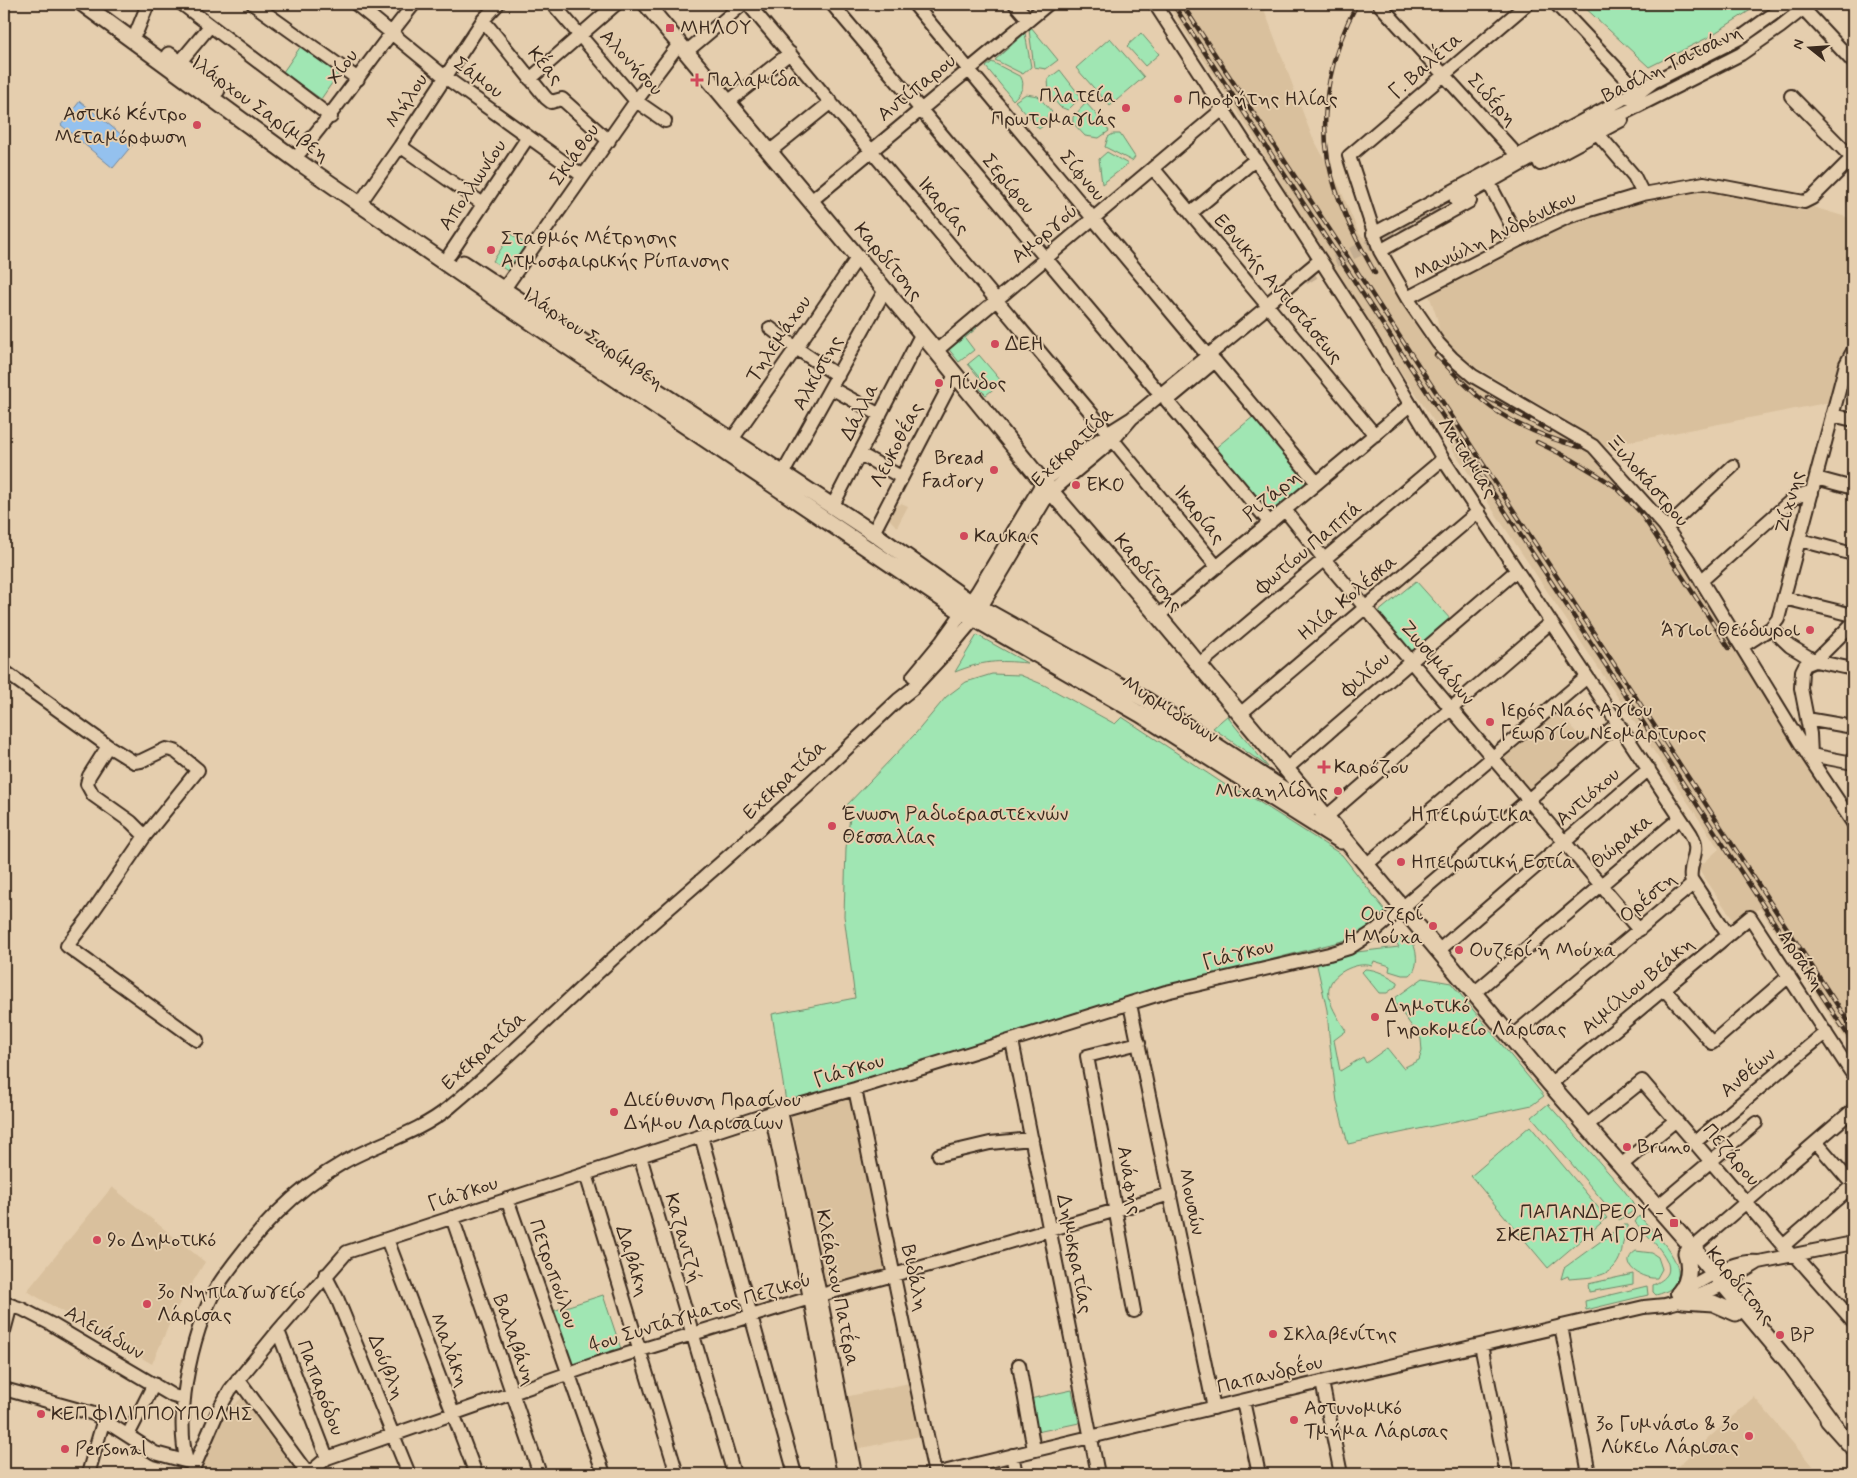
<svg xmlns="http://www.w3.org/2000/svg" width="1857" height="1478" font-family="Mynerve,sans-serif">
  <rect width="100%" height="100%" fill="#e5ceae"/>
  <filter id="ink" filterUnits="userSpaceOnUse"><feTurbulence type="fractalNoise" baseFrequency=".02" numOctaves="2"/><feDisplacementMap in="SourceGraphic" scale="10" xChannelSelector="R" yChannelSelector="G"/><feConvolveMatrix kernelMatrix="1 2 1 2 8 2 1 2 1" color-interpolation-filters="sRGB"/></filter>
  <g filter="url(#ink)">
    <path fill="#d9c09d" d="M1167,4H1262L1311,134L1340,188L1359,234L1368,240L1383,268L1436,348L1580,443L1605,465L1670,541L1792,738L1853,831V1051L1760,908L1736,924L1698,868L1719,849L1323,255L1250,131Z
      M1707,189L1804,211L1813,207L1853,219V315L1831,402L1602,447L1582,430L1474,366L1457,354L1440,334L1437,318L1429,295L1526,240L1563,223L1651,193Z
      M896,503L900,505L901,503L908,506L897,527L888,518Z
      M1556,709L1587,745L1529,795L1498,759Z
      M852,1095L887,1270L826,1286L791,1115Z
      M112,1187L205,1262L175,1311L152,1364L27,1291Z
      M909,1383L920,1436L856,1449L845,1397Z
      M243,1397L297,1474H200L205,1457L226,1412Z
      M1754,1397L1819,1474H1669Z"/>
    <path fill="#a0e6b3" stroke="#6e8868" d="M1581,4H1760L1707,38L1649,67Z
      M1789,8L1791,11L1765,33L1725,56L1669,85L1667,82L1723,54L1762,30Z
      M1031,27L1058,60L1046,69L1034,67L1029,30Z
      M1025,33L1031,67L1023,74L995,60Z
      M1141,33L1159,54L1145,66L1127,46Z
      M1110,38L1144,77L1110,106L1076,68Z
      M303,43L341,70L321,99L283,72Z
      M992,62L1021,77C1026,87 1020,93 1013,100L986,67Z
      M1060,70L1081,97L1068,110L1060,107L1049,94L1048,79Z
      M1026,94L1038,96L1052,112L1047,116L1051,120L1039,129L1015,101Z
      M1086,103L1104,123L1109,131L1099,138L1085,136L1073,123V117Z
      M1113,134H1120L1135,157L1132,161L1105,147L1108,137Z
      M1107,152L1128,164L1102,184L1099,159Z
      M511,234L527,245L509,272L493,261Z
      M974,325L977,328L965,338L974,350L959,362L947,347Z
      M979,355L1002,382L986,395L980,389L982,381L968,364Z
      M1254,416L1310,484L1269,518L1213,450Z
      M1416,581L1452,621L1413,656L1377,613Z
      M977,635L1027,663C997,660 983,661 955,672Z
      M992,674L1020,675L1044,685L1115,724L1122,717L1227,786L1245,793L1342,855L1388,914L1370,931L1354,938L1181,983L877,1076L786,1102L772,1014L855,998L844,916L846,848L850,817L845,807L916,733L946,697L966,682Z
      M1228,715L1230,720L1268,767L1213,728Z
      M1410,938C1417,947 1420,968 1410,975H1402L1389,971L1390,966L1374,961L1372,966C1363,963 1353,966 1345,970C1315,986 1333,1009 1346,1031L1334,1040L1340,1071L1363,1057L1366,1063L1387,1048L1403,1068L1419,1060L1422,1051L1421,1039L1395,1003V998L1423,978L1451,983L1544,1096L1532,1105L1348,1144L1337,1102L1330,1046L1327,1010L1316,961L1340,954L1399,947L1394,939Z
      M1365,969C1376,969 1389,976 1398,982V985L1387,993H1379L1362,972Z
      M1548,1104L1623,1189L1632,1201L1635,1210L1619,1220L1532,1117Z
      M1530,1126L1607,1218L1548,1268L1471,1176Z
      M1639,1216C1657,1235 1707,1282 1656,1295L1653,1292V1285C1659,1282 1665,1279 1668,1273C1674,1258 1644,1233 1635,1222Z
      M1623,1225H1628V1228C1623,1236 1623,1245 1621,1254C1614,1279 1590,1277 1569,1279L1568,1276L1561,1279L1564,1268Z
      M1636,1251L1652,1253L1658,1257L1662,1269L1657,1278C1643,1280 1616,1264 1636,1251Z
      M1633,1274V1284L1589,1292L1588,1284Z
      M1647,1286L1648,1295L1586,1310L1585,1301Z
      M603,1295L621,1349L572,1365L553,1311Z
      M1072,1390L1079,1423L1037,1432L1030,1399Z"/>
    <path fill="#94c1ee" stroke="#70859b" d="M80,101L133,144L113,168L61,125Z"/>
    <g fill="none" stroke-linecap="round" stroke-linejoin="round">
      <path stroke="#c3ad91" stroke-width="12" stroke-dasharray="12 6" stroke-linecap="butt" d="M1304,279L1325,266L1385,238L1456,201"/>
      <defs>
        <path id="minor" d="M182,4L331,117
          M253,4L358,79
          M356,4L445,77L583,176
          M553,4L636,101L665,121
          M748,4L1108,433
          M832,4L1155,388
          M914,4L1203,350
          M1015,4L1029,20
          M1155,4L1365,329L1443,459L1691,834C1702,853 1688,861 1691,879L1728,935
          M1379,4L1517,155
          M1527,4L1349,156L1380,251L1407,298L1438,343L1452,358L1473,376L1593,446L1664,525L1688,559L1809,757L1853,823
          M1556,4L1640,93
          M1799,4L1853,62
          M483,20L546,98L551,102L562,99L609,141
          M137,31L148,4
          M686,52L743,4
          M180,62L210,26
          M530,79L616,4
          M1791,96L1852,158
          M1631,99L1653,82L1740,38L1787,4
          M728,102L790,53
          M1598,134L1634,176L1643,194
          M400,146L483,204
          M301,151C341,104 375,52 414,4
          M769,152L831,102
          M1540,164L1622,120
          M1153,168L1375,435
          M1492,189L1519,240
          M365,196L400,146L483,20L498,4
          M811,201L1048,4
          M1456,201L1582,130L1626,112L1741,54L1780,27L1809,4
          M1191,213L1256,159
          M1373,234L1621,100L1637,90
          M1380,251L1470,201
          M450,254L528,137
          M499,296L636,101L679,44
          M1407,298L1519,240L1570,216L1643,194L1704,183L1804,202L1812,198L1853,157
          M1267,304L1320,260
          M770,328L796,348L838,376
          M936,351L1224,108
          M831,388L880,415
          M1832,415L1853,420
          M1113,440L1217,567
          M731,441L796,348L858,257
          M860,454L901,477
          M782,475L885,290
          M1816,478L1853,488
          M832,507L922,333
          M1285,510L1324,559L1639,930
          M1270,523L1167,401L1215,361L1317,483
          M1667,528L1733,466
          M873,533L955,375
          M1800,540L1853,554
          M1701,581L1794,498L1806,493H1812
          M1784,598L1853,615
          M1158,616L1410,405
          M1771,628L1790,646L1815,661L1853,669
          M1743,646L1771,628L1778,619L1846,364L1853,351
          M1199,665L1443,459
          M4,671L108,746L134,762L141,761L166,749L175,751L198,770L145,836L87,920L67,946L197,1040
          M913,676L942,641L977,592L1043,482L1108,433L1132,418L1261,312
          M1240,714L1479,511
          M1807,719L1853,727
          M108,746L89,776L87,784L93,795L131,822L145,836
          M1811,755L1853,763
          M1809,757L1811,755L1810,734L1801,688L1802,671L1805,665L1815,661L1853,623
          M1286,769L1516,571
          M1326,817L1551,622
          M1366,865L1587,677
          M1438,951L1649,769
          M1664,989L1712,1043L1789,976
          M1474,993L1680,818
          M1130,1004L1214,1408
          M1511,1037L1693,884
          M1012,1041L1098,1474
          M1550,1084L1750,917L1853,1075
          M855,1089L935,1474
          M781,1111L820,1295L855,1474
          M771,1113L810,1298L844,1474
          M1586,1126L1642,1081L1791,1255
          M701,1136L795,1474
          M1695,1142L1826,1032
          M1816,1142L1853,1185
          M939,1155L990,1143L1032,1139
          M640,1156L734,1474
          M1620,1166L1676,1120
          M586,1174L677,1474
          M507,1199L604,1474
          M1658,1206L1756,1123
          M452,1217L540,1474
          M387,1239L476,1474
          M1783,1246L1853,1185
          M1693,1248L1853,1110
          M1795,1255L1853,1321
          M325,1275L337,1298L409,1474
          M1677,1293C1704,1282 1728,1259 1759,1262L1853,1243
          M4,1303L22,1309L51,1324L173,1396L184,1399
          M1134,1311L1087,1056L1139,1043
          M1561,1326L1589,1474
          M4,1331L11,1305
          M278,1331L327,1458
          M1481,1345L1507,1474
          M1019,1365L1034,1450
          M238,1379L308,1474
          M1322,1382L1341,1474
          M4,1389L94,1414L155,1453L192,1463
          M1243,1401L1259,1474
          M128,1435L154,1384
          M1012,1455L1016,1474
          M187,1461C173,1415 194,1317 223,1278C258,1230 291,1192 344,1162C378,1143 419,1133 450,1107C509,1058 563,1004 619,953C662,913 707,876 750,837C801,793 849,746 898,700L912,689L948,650L974,619L1045,500L1052,491L1113,440L1132,418
          M88,1474L104,1419
          M191,1474L219,1409L230,1390L278,1331L347,1252L771,1113L855,1089L1166,992L1329,954L1349,948L1375,931L1618,723
          M308,1474L327,1458L598,1363L810,1298L962,1256L1170,1194
          M935,1474L1342,1377L1644,1307L1665,1305L1698,1296L1716,1288L1759,1262"/>
        <path id="major" d="M83,4L299,162L497,299L956,608L1140,714L1341,841
          M646,4L936,351L1037,475L1158,616L1550,1084L1693,1248L1789,1363L1835,1426
          M169,55L217,90
          M463,263L873,533L970,602L1146,700L1312,808
          M1679,1293C1689,1281 1691,1268 1686,1253
          M1683,1301L1713,1303L1736,1313
          M1828,1420L1853,1448"/>
      </defs>
      <use href="#minor" stroke="#3b2a1e" stroke-width="16"/>
      <use href="#major" stroke="#3b2a1e" stroke-width="19"/>
      <use href="#minor" stroke="#e5ceae" stroke-width="12"/>
      <use href="#major" stroke="#e5ceae" stroke-width="15"/>
      <defs>
        <path id="rail" d="M1173,4L1853,1043
          M1182,4L1853,1029
          M1357,4C1332,50 1319,108 1328,160C1336,201 1355,238 1375,273
          M1436,355C1454,373 1472,393 1492,408C1519,427 1549,439 1580,447
          M1488,398L1550,431
          M1537,442L1571,459L1596,474L1616,487L1640,512L1729,648"/>
      </defs>
      <use href="#rail" stroke="#3b2a1e" stroke-width="4.5"/>
      <use href="#rail" stroke="#e5ceae" stroke-width="2.5" stroke-dasharray="8" stroke-linecap="butt"/>
    </g>
  </g>
  <g fill="#d1495b" stroke="#e5ceae" stroke-width="2">
    <rect x="665" y="23" width="10" height="10" rx="2.5"/>
    <path d="M694.5 72.5h5v5h5v5h-5v5h-5v-5h-5v-5h5z"/>
    <circle cx="1178" cy="99" r="5"/>
    <circle cx="1126" cy="108" r="5"/>
    <circle cx="197" cy="125" r="5"/>
    <circle cx="491" cy="250" r="5"/>
    <circle cx="995" cy="344" r="5"/>
    <circle cx="939" cy="383" r="5"/>
    <circle cx="994" cy="470" r="5"/>
    <circle cx="1076" cy="485" r="5"/>
    <circle cx="964" cy="536" r="5"/>
    <circle cx="1810" cy="630" r="5"/>
    <circle cx="1490" cy="722" r="5"/>
    <path d="M1321.5 759.5h5v5h5v5h-5v5h-5v-5h-5v-5h5z"/>
    <circle cx="1338" cy="791" r="5"/>
    <circle cx="832" cy="826" r="5"/>
    <circle cx="1401" cy="862" r="5"/>
    <circle cx="1433" cy="926" r="5"/>
    <circle cx="1459" cy="950" r="5"/>
    <circle cx="1375" cy="1017" r="5"/>
    <circle cx="614" cy="1112" r="5"/>
    <circle cx="1627" cy="1147" r="5"/>
    <rect x="1669" y="1218" width="10" height="10" rx="2.5"/>
    <circle cx="97" cy="1240" r="5"/>
    <circle cx="147" cy="1304" r="5"/>
    <circle cx="1273" cy="1334" r="5"/>
    <circle cx="1780" cy="1335" r="5"/>
    <circle cx="41" cy="1414" r="5"/>
    <circle cx="1294" cy="1420" r="5"/>
    <circle cx="1749" cy="1436" r="5"/>
    <circle cx="65" cy="1449" r="5"/>
  </g>
  <g text-anchor="middle" dominant-baseline="central" stroke-width="4" stroke-linejoin="round" paint-order="stroke">
    <g font-size="20" fill="#3b2a1e" stroke="#e5ceae" text-anchor="start">
      <text x="680" y="28">ΜΗΛΟΥ</text>
      <text x="707" y="80">Παλαμίδα</text>
      <text x="1116" y="96" text-anchor="end">Πλατεία<tspan x="1116" dy="23">Πρωτομαγιάς</tspan></text>
      <text x="1188" y="99">Προφήτης Ηλίας</text>
      <text x="187" y="114" text-anchor="end">Αστικό Κέντρο<tspan x="187" dy="23">Μεταμόρφωση</tspan></text>
      <text x="501" y="238">Σταθμός Μέτρησης<tspan x="501" dy="23">Ατμοσφαιρικής Ρύπανσης</tspan></text>
      <text x="1005" y="344">ΔΕΗ</text>
      <text x="949" y="383">Πίνδος</text>
      <text x="984" y="458" text-anchor="end">Bread<tspan x="984" dy="23">Factory</tspan></text>
      <text x="1086" y="485">EKO</text>
      <text x="974" y="536">Καυκας</text>
      <text x="1800" y="630" text-anchor="end">Άγιοι Θεόδωροι</text>
      <text x="1500" y="710">Ιερός Ναός Αγίου<tspan x="1500" dy="23">Γεωργίου Νεομάρτυρος</tspan></text>
      <text x="1334" y="767">Καρόζου</text>
      <text x="1328" y="791" text-anchor="end">Μιχαηλίδης</text>
      <text x="842" y="814">Ένωση Ραδιοερασιτεχνών<tspan x="842" dy="23">Θεσσαλίας</tspan></text>
      <text x="1411" y="862">Ηπειρωτική Εστία</text>
      <text x="1423" y="914" text-anchor="end">Ουζερί<tspan x="1423" dy="23">Η Μούχα</tspan></text>
      <text x="1469" y="950">Ουζερί η Μούχα</text>
      <text x="1385" y="1006">Δημοτικό<tspan x="1385" dy="23">Γηροκομείο Λάρισας</tspan></text>
      <text x="624" y="1100">Διεύθυνση Πρασίνου<tspan x="624" dy="23">Δήμου Λαρισαίων</tspan></text>
      <text x="1637" y="1147">Bruno</text>
      <text x="1664" y="1212" text-anchor="end">ΠΑΠΑΝΔΡΕΟΥ -<tspan x="1664" dy="23">ΣΚΕΠΑΣΤΗ ΑΓΟΡΑ</tspan></text>
      <text x="107" y="1240">9ο Δημοτικό</text>
      <text x="157" y="1292">3o Νηπιαγωγείο<tspan x="157" dy="23">Λάρισας</tspan></text>
      <text x="1283" y="1334">Σκλαβενίτης</text>
      <text x="1790" y="1335">BP</text>
      <text x="1304" y="1408">Αστυνομικό<tspan x="1304" dy="23">Τμήμα Λάρισας</tspan></text>
      <text x="51" y="1414">ΚΕΠ ΦΙΛΙΠΠΟΥΠΟΛΗΣ</text>
      <text x="1739" y="1424" text-anchor="end">3ο Γυμνάσιο &amp; 3ο<tspan x="1739" dy="23">Λύκειο Λάρισας</tspan></text>
      <text x="75" y="1449">Personal</text>
    </g>
    <g font-size="20" fill="#3b2a1e" stroke="#e5ceae">
      <text transform="translate(631 63) rotate(47)">Αλονήσου</text>
      <text transform="translate(1672 64) rotate(-26)">Βασίλη Τσιτσάνη</text>
      <text transform="translate(545 66) rotate(50)">Κέας</text>
      <text transform="translate(1426 66) rotate(-41)">Γ. Βαλέτα</text>
      <text transform="translate(343 67) rotate(-54)">Χίου</text>
      <text transform="translate(478 78) rotate(36)">Σάμου</text>
      <text transform="translate(917 88) rotate(-39)">Αντίπαρου</text>
      <text transform="translate(1492 100) rotate(47)">Σιδέρη</text>
      <text transform="translate(407 101) rotate(-57)">Μήλου</text>
      <text transform="translate(260 109) rotate(36)">Ιλάρχου Σαρίμβεη</text>
      <text transform="translate(575 155) rotate(-55)">Σκιάθου</text>
      <text transform="translate(1082 176) rotate(50)">Σίφνου</text>
      <text transform="translate(1008 184) rotate(50)">Σερίφου</text>
      <text transform="translate(473 185) rotate(-56)">Απολλωνίου</text>
      <text transform="translate(943 206) rotate(50)">Ικαρίας</text>
      <text transform="translate(1045 234) rotate(-40)">Αμοργού</text>
      <text transform="translate(1495 236) rotate(-26)">Μανώλη Ανδρόνικου</text>
      <text transform="translate(888 262) rotate(50)">Καρδίτσης</text>
      <text transform="translate(1278 289) rotate(50)">Εθνικής Αντιστάσεως</text>
      <text transform="translate(593 339) rotate(34)">Ιλάρχου Σαρίμβεη</text>
      <text transform="translate(779 339) rotate(-56)">Τηλεμάχου</text>
      <text transform="translate(818 373) rotate(-61)">Αλκίστης</text>
      <text transform="translate(860 412) rotate(-63)">Δάλλα</text>
      <text transform="translate(897 445) rotate(-63)">Λευκοθέας</text>
      <text transform="translate(1073 447) rotate(-44)">Εχεκρατίδα</text>
      <text transform="translate(1467 458) rotate(57)">Λαταμίας</text>
      <text transform="translate(1647 481) rotate(49)">Ξυλοκάστρου</text>
      <text transform="translate(1272 496) rotate(-40)">Ριζάρη</text>
      <text transform="translate(1790 502) rotate(-75)">Ζίχνης</text>
      <text transform="translate(1199 515) rotate(51)">Ικαρίας</text>
      <text transform="translate(1309 548) rotate(-40)">Φωτίου Παππά</text>
      <text transform="translate(1148 573) rotate(50)">Καρδίτσης</text>
      <text transform="translate(1348 598) rotate(-40)">Ηλία Κολέσκα</text>
      <text transform="translate(1437 663) rotate(50)">Ζωσιμάδων</text>
      <text transform="translate(1366 675) rotate(-41)">Φιλίου</text>
      <text transform="translate(1170 710) rotate(32)">Μυρμιδόνων</text>
      <text transform="translate(785 780) rotate(-43)">Εχεκρατίδα</text>
      <text transform="translate(1588 797) rotate(-41)">Αντιόχου</text>
      <text transform="translate(1622 842) rotate(-40)">Θώρακα</text>
      <text transform="translate(1648 898) rotate(-40)">Ορέστη</text>
      <text transform="translate(1238 955) rotate(-14)">Γιάγκου</text>
      <text transform="translate(1801 960) rotate(57)">Αρσάκη</text>
      <text transform="translate(1638 986) rotate(-40)">Αιμίλιου Βεάκη</text>
      <text transform="translate(484 1051) rotate(-42)">Εχεκρατίδα</text>
      <text transform="translate(849 1071) rotate(-17)">Γιάγκου</text>
      <text transform="translate(1748 1073) rotate(-40)">Ανθέων</text>
      <text transform="translate(1731 1155) rotate(49)">Πεζάρου</text>
      <text transform="translate(1129 1180) rotate(80)">Ανάφης</text>
      <text transform="translate(463 1194) rotate(-18)">Γιάγκου</text>
      <text transform="translate(1191 1202) rotate(78)">Μουσών</text>
      <text transform="translate(683 1238) rotate(74)">Καζαντζή</text>
      <text transform="translate(1074 1254) rotate(79)">Δημοκρατίας</text>
      <text transform="translate(632 1261) rotate(73)">Δαβάκη</text>
      <text transform="translate(553 1274) rotate(71)">Πετροπούλου</text>
      <text transform="translate(914 1278) rotate(78)">Βιδάλη</text>
      <text transform="translate(1740 1286) rotate(50)">Καρδίτσης</text>
      <text transform="translate(837 1288) rotate(79)">Κλεάρχου Πατέρα</text>
      <text transform="translate(700 1313) rotate(-17)">4ου Συντάγματος Πεζικού</text>
      <text transform="translate(104 1333) rotate(30)">Αλευάδων</text>
      <text transform="translate(514 1340) rotate(71)">Βαλαβάνη</text>
      <text transform="translate(449 1350) rotate(69)">Μαλάκη</text>
      <text transform="translate(386 1367) rotate(68)">Δούβλη</text>
      <text transform="translate(1270 1375) rotate(-14)">Παπανδρέου</text>
      <text transform="translate(320 1388) rotate(69)">Παπαρόδου</text>
    </g>
    <g font-size="21" letter-spacing="1" fill="#3b2a1e" stroke="#e5ceae">
      <text x="1472" y="815">Ηπειρώτικα</text>
    </g>
  </g>
  <rect width="1857" height="1478" fill="none" stroke="#e5ceae" stroke-width="20"/>
  <rect x="10" y="10" width="1837" height="1458" fill="none" stroke="#3b2a1e" stroke-width="2" filter="url(#ink)"/>
  <g transform="translate(1810 48) rotate(287)" stroke="#e5ceae" stroke-width="4" paint-order="stroke">
  <path d="M0-4L9 19L0 12L-9 19Z" fill="#3b2a1e"/>
  <text y="-8" font-size="14" font-weight="bold" text-anchor="middle" fill="#3b2a1e">N</text>
  </g>
</svg>
